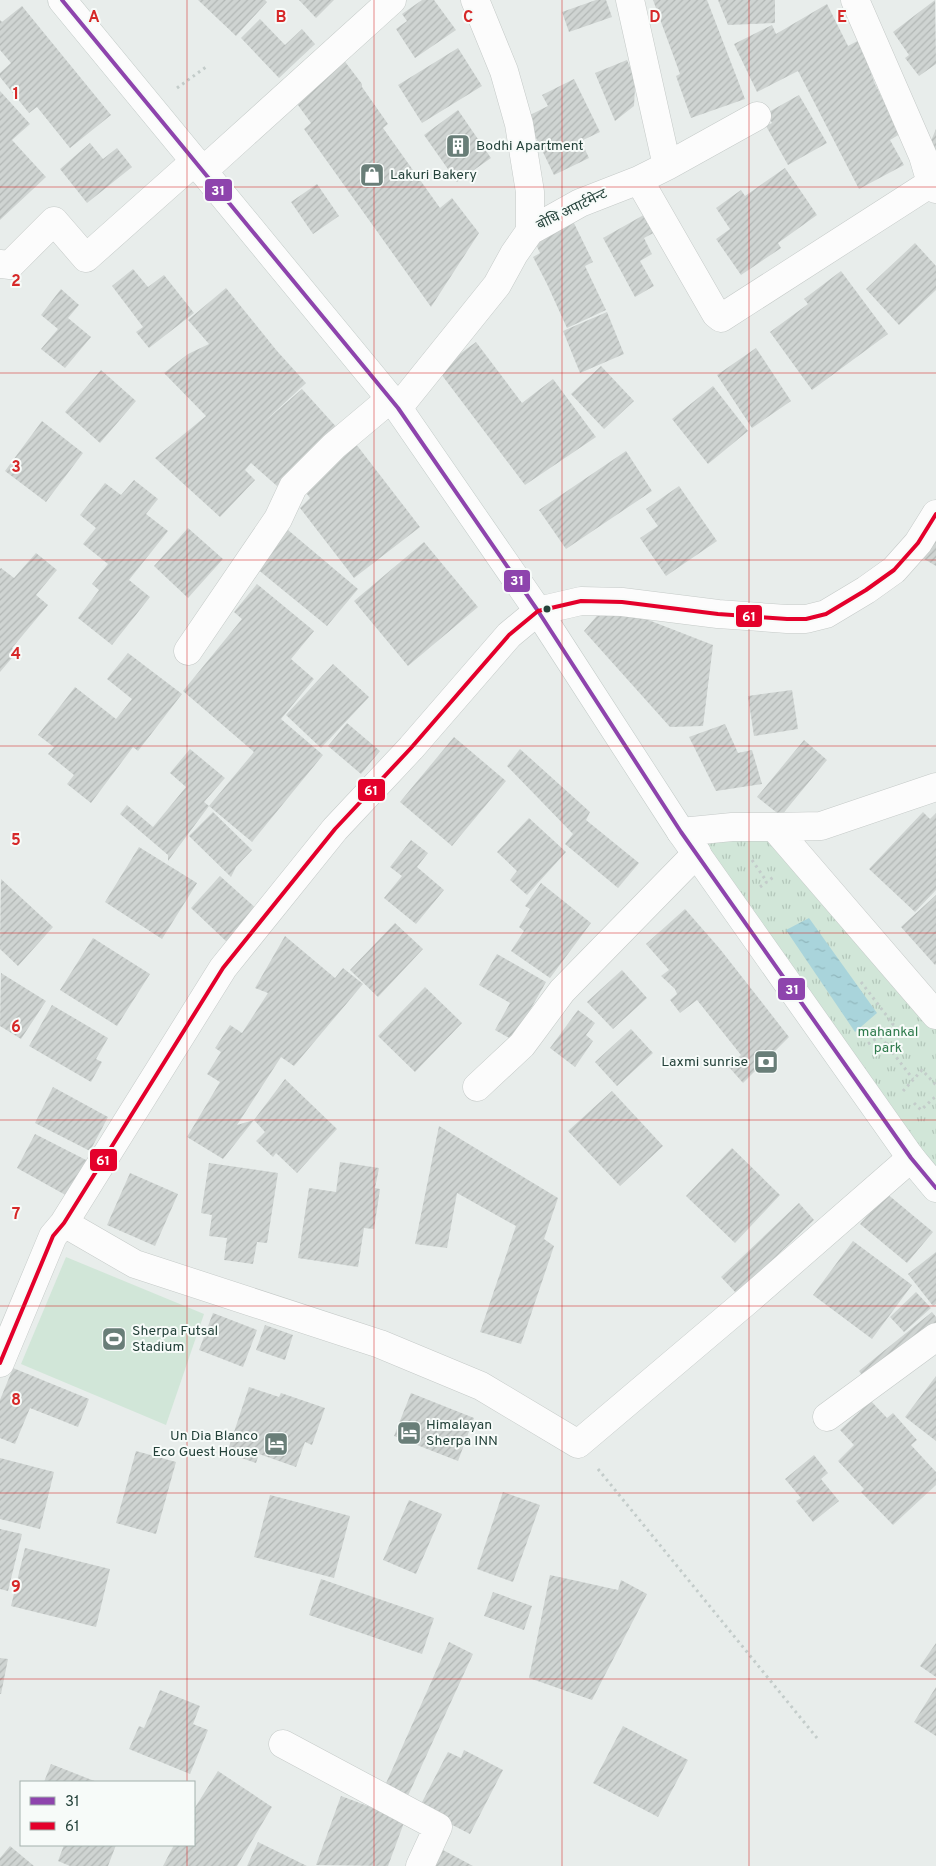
<svg xmlns="http://www.w3.org/2000/svg" width="936" height="1866" font-family="Overpass,'Noto Sans Devanagari',sans-serif">
  <defs>
    <pattern id="park-tufts" width="24" height="20" patternUnits="userSpaceOnUse" patternTransform="scale(1.25)"><rect width="24" height="20" fill="#d1e6d8"/><path d="M3 7l-1-3M5 7V3M7 7l1-3M15 17l-1-3M17 17v-4M19 17l1-3" fill="none" stroke="#b3c6ba"/></pattern>
    <pattern id="water-ripples" width="26" height="14" patternUnits="userSpaceOnUse" patternTransform="scale(1.25)"><rect width="26" height="14" fill="#a9d4db"/><path d="M2 4q2-2 4 0t4 0M15 11q2-2 4 0t4 0" fill="none" stroke="#91b7bd"/></pattern>
    <pattern id="building-hatch" width="6" height="6" patternUnits="userSpaceOnUse" patternTransform="scale(1.25)"><rect width="6" height="6" fill="#cfd4d2"/><path d="M-1 1l2-2M0 6l6-6M5 7l2-2" fill="none" stroke="#b2b7b5"/></pattern>
  </defs>
  <rect width="100%" height="100%" fill="#e8edeb"/>
  <path fill="#d1e6d8" d="M66,1257L204,1314L166,1425L21,1364Z"/>
  <path fill="url(#park-tufts)" d="M768,828L936,1026V1172L691,836Z"/>
  <path fill="url(#water-ripples)" d="M809,918L877,1013L855,1032L786,930Z"/>
  <path fill="url(#building-hatch)" d="M198,0H265L267,2L236,36Z
    M299,0H334L316,18Z
    M422,0H434L456,30L415,58L396,29L407,21L402,14Z
    M596,0H606L612,17L569,32L562,12Z
    M653,0H707L745,99L691,118L676,76L680,74Z
    M718,0H775V23L728,25Z
    M935,0L936,64L919,76L905,58L909,55L893,32Z
    M827,4L848,46L865,37L881,68L871,73L875,84L900,134L890,140L904,165L859,189L798,71L757,92L734,44L772,25L776,34Z
    M22,6L111,115L70,148L37,107L29,113L0,77V73L11,63L0,50V20L2,22Z
    M260,19L285,45L302,29L315,44L279,78L241,38Z
    M458,48L482,86L422,123L398,85Z
    M343,59L362,84V87L388,124L383,128L440,208L452,198L479,233L431,307L304,129L311,123L295,101Z
    M627,60L637,84L635,87L634,106L615,121L595,73Z
    M574,79L600,132L581,141L589,158L554,175L526,117L548,106L542,95Z
    M0,91L30,124L12,140L46,177L0,220Z
    M799,95L827,143L788,165L766,126L772,123L767,113Z
    M458,110L491,158L457,182L424,135Z
    M936,129V159L925,155Z
    M90,143L103,159L117,148L132,167L87,203L60,169Z
    M785,168L817,215L778,243L781,248L741,275L716,239L730,229L716,208L741,190L745,196Z
    M317,184L339,216L313,234L291,202Z
    M649,212L659,230L644,238L652,254L640,261L654,286L635,297L603,238Z
    M571,217L593,262L585,266L606,310L567,328L547,284L533,257L540,253L532,236Z
    M915,243L936,266V290L899,325L866,289Z
    M133,269L148,287L164,275L194,313L149,348L136,332L143,327L112,286Z
    M841,271L888,334L812,390L770,332L808,304L804,299Z
    M226,288L277,351L306,383L262,424L302,389L339,430L277,486L251,463L245,470L255,480L220,517L155,458L206,416L164,373L188,354L209,344L188,320Z
    M61,289L79,305L68,318L91,337L65,368L41,349L58,329L41,315Z
    M607,312L624,354L580,373L563,331Z
    M476,342L522,403L553,379L596,437L525,485L438,370Z
    M756,348L791,401L752,428L717,375Z
    M601,366L634,401L604,429L571,394Z
    M101,370L136,401L100,443L65,412Z
    M713,386L748,431L708,464L672,419Z
    M42,421L83,453L46,502L5,471Z
    M349,435L420,527L354,578L300,508L310,498L300,485Z
    M626,451L652,491L566,549L539,510Z
    M134,480L158,499L146,514L168,531L129,580L150,597L112,645L78,618L99,590L92,584L108,564L83,544L96,528L80,515L105,483L121,495Z
    M679,486L717,541L666,576L640,538L658,526L646,509Z
    M936,517V566L914,553Z
    M188,528L223,559L188,598L154,566Z
    M288,530L358,589L327,626L256,568Z
    M424,542L478,607L408,666L354,601Z
    M36,553L57,570L36,595L48,605L12,648L17,652L0,672V569L1,568L14,578Z
    M257,584L314,631L291,659L314,679L281,719L323,755L252,842L209,806L254,752L183,691L242,619L234,612Z
    M607,604L713,645L703,726L670,727L584,631Z
    M128,653L182,694L138,751L133,747L91,803L67,784L74,775L48,754L54,747L38,735L75,687L116,719L132,699L107,679Z
    M333,664L369,697L321,748L286,715Z
    M792,690L798,729L754,736L748,696Z
    M347,723L380,751L361,774L328,746Z
    M725,724L738,753L752,750L762,784L716,791L689,737Z
    M454,737L506,781L452,846L400,802Z
    M804,740L827,760L781,816L757,797Z
    M190,749L225,778L204,802L209,806L168,861V855L120,814L127,805L153,827L186,787L170,773Z
    M520,749L590,812L586,820L639,863L618,888L565,844L573,834L507,766Z
    M213,812L252,850L236,867L231,877L189,836Z
    M923,812L930,819L936,813V890L915,912L869,869Z
    M529,818L566,852L527,895L510,880L517,871L497,852Z
    M411,840L428,853L417,867L444,890L416,924L384,898L402,876L390,867Z
    M139,847L197,883L162,939L105,902Z
    M220,876L258,910L228,943L191,908Z
    M1,879L53,927L18,966L0,949Z
    M541,883L591,923L550,978L511,951L524,931L519,927L530,909L525,906Z
    M936,895V964L935,965L901,927Z
    M685,909L720,949L789,1037L743,1083L728,1066L741,1055L697,1000L680,1013L670,1000L677,994L675,989L661,976L669,970L646,944Z
    M395,923L423,949L378,997L350,970Z
    M285,936L335,978L343,968L363,984L294,1066L281,1057L237,1125L254,1120L223,1159L187,1137L220,1082L207,1074L221,1052L215,1048L230,1025L242,1033L268,993L255,988Z
    M93,938L150,974L117,1026L60,990Z
    M497,954L546,982L525,1019L516,1042L495,1030L510,1003L479,985Z
    M622,970L647,998L613,1029L587,1002Z
    M1,973L46,1001L21,1039L0,1026Z
    M425,987L462,1023L415,1072L378,1036Z
    M52,1005L108,1038L96,1059L102,1062L91,1082L29,1046Z
    M578,1010L595,1023L586,1035L593,1041L575,1067L550,1048Z
    M631,1029L653,1053L617,1086L595,1062Z
    M285,1079L337,1129L297,1173L276,1153L273,1157L256,1141L265,1132L254,1120Z
    M53,1087L108,1117L90,1151L35,1123Z
    M612,1091L663,1146L620,1186L568,1131Z
    M439,1126L558,1198L544,1239L554,1246L521,1344L480,1332L516,1226L457,1193L447,1248L415,1244Z
    M35,1134L88,1161L69,1197L17,1168Z
    M732,1148L780,1195L735,1243L686,1196Z
    M340,1162L379,1168L375,1188L380,1189L374,1229L364,1228L358,1267L298,1258L309,1188L336,1192Z
    M209,1163L278,1173L267,1243L257,1242L253,1264L224,1260L227,1238L209,1236L212,1215L201,1213Z
    M130,1173L178,1194L155,1246L107,1225Z
    M886,1193L933,1232L907,1263L860,1224Z
    M799,1203L814,1220L737,1294L721,1277Z
    M853,1241L912,1285L872,1339L813,1295Z
    M936,1252V1304L933,1306L908,1274Z
    M916,1292L931,1308L904,1332L890,1317Z
    M932,1312L936,1317V1329L868,1384L859,1371Z
    M213,1313L257,1330L243,1367L199,1350Z
    M265,1325L293,1335L285,1360L256,1350Z
    M13,1368L89,1399L78,1427L30,1408L15,1444L0,1438V1400Z
    M936,1376V1441L905,1417Z
    M249,1387L279,1397L281,1393L325,1408L312,1445L305,1442L296,1467L259,1454L256,1463L227,1453Z
    M411,1393L474,1418L458,1461L394,1436Z
    M871,1401L887,1418L893,1413L917,1440L911,1445L936,1472V1485L893,1525L861,1492L864,1489L838,1461L854,1445L840,1430Z
    M136,1451L176,1462L156,1534L116,1523Z
    M814,1455L828,1473L821,1479L839,1501L813,1522L796,1501L801,1498L785,1479Z
    M0,1458L54,1472L40,1529L0,1519Z
    M503,1492L540,1505L513,1582L477,1569Z
    M270,1495L350,1516L334,1578L254,1557Z
    M409,1500L442,1514L416,1574L383,1560Z
    M0,1529L22,1534L8,1591L0,1589Z
    M25,1548L110,1569L96,1627L11,1606Z
    M550,1575L618,1590L621,1580L647,1594L592,1700L529,1678Z
    M321,1579L434,1618L422,1654L309,1615Z
    M493,1592L532,1606L524,1630L484,1616Z
    M449,1642L473,1654L406,1800L383,1790Z
    M936,1643V1677L920,1666Z
    M0,1658L8,1659L1,1694H0Z
    M936,1687V1736L914,1722Z
    M160,1690L200,1706L193,1724L208,1730L190,1774L129,1749L139,1726L144,1728Z
    M623,1726L688,1760L658,1817L593,1783Z
    M464,1750L503,1770L470,1834L419,1808L448,1752L461,1758Z
    M51,1764L97,1782H44Z
    M218,1771L272,1807L237,1866H163L174,1845H194V1809Z
    M341,1796L405,1820L388,1866L316,1865Z
    M258,1842L307,1866H247Z
    M64,1845H116L108,1866H70L58,1861Z
    M10,1846L34,1866H0V1858Z
    M443,1850L473,1866H435Z"/>
  <g fill="none" stroke-linecap="round" stroke-linejoin="round">
    <defs>
      <path id="minor" d="M475,0L504,71L519,124L530,192V231
        M630,0L667,166
        M855,0L923,156L931,183L936,189
        M203,171L392,0
        M639,180L716,314L721,318L931,183
        M0,264L10,265L54,221L86,258L195,161
        M398,408L497,285L514,254L530,231L580,203L639,180L667,166L757,116
        M188,651L278,519L293,487L334,446L390,399
        M774,827L821,826L936,787
        M681,832L732,827H774L936,1015
        M477,1087L522,1045L562,991L697,853
        M64,1223L135,1264L380,1344L481,1386L578,1444L747,1301L911,1158
        M0,1363L53,1236L64,1223L223,968L335,829L411,748L509,635L538,611L581,601L622,602L718,614L787,619H806L826,614L866,590L894,570L918,543L936,514
        M827,1417L936,1337
        M283,1744L438,1827L420,1866"/>
      <path id="secondary" d="M62,0L398,408L538,611L681,832L911,1158L936,1188"/>
    </defs>
    <use href="#minor" stroke="#c5cac8" stroke-width="29"/>
    <use href="#secondary" stroke="#c3cbc8" stroke-width="29"/>
    <path stroke="#c3ccca" stroke-width="3" stroke-dasharray="2.5 4" stroke-linecap="butt" d="M177,88L206,67
      M752,860L767,882
      M760,887L775,876
      M861,982L893,1024L880,1036L913,1079
      M868,1044L880,1036
      M903,1091L922,1070L936,1085
      M914,1103L921,1110L936,1096
      M598,1469L817,1738"/>
    <use href="#minor" stroke="#fcfcfc" stroke-width="28"/>
    <use href="#secondary" stroke="#fcfcfc" stroke-width="28"/>
    <defs>
      <path id="bus-1" d="M62,0L398,408L538,611L681,832L911,1158L936,1188"/>
      <path id="bus-2" d="M0,1363L53,1236L64,1223L223,968L335,829L411,748L509,635L538,611L581,601L622,602L718,614L787,619H806L826,614L866,590L894,570L918,543L936,514"/>
    </defs>
    <use href="#bus-1" stroke="#f7fbf9" stroke-width="8"/>
    <use href="#bus-2" stroke="#f7fbf9" stroke-width="8"/>
    <use href="#bus-1" stroke="#8e44ad" stroke-width="4"/>
    <use href="#bus-2" stroke="#e4002b" stroke-width="4"/>
  </g>
  <path fill="none" stroke="#d62828" stroke-width="1" stroke-opacity="0.55" d="M187,0V1782M374,0V1866M562,0V1866M749,0V1866M0,187H936M0,373H936M0,560H936M0,746H936M0,933H936M0,1120H936M0,1306H936M0,1493H936M0,1679H936M187,1845V1866"/>
  <defs>
    <symbol id="building-square" viewBox="-11 -11 22 22"><rect x="-9" y="-9" width="18" height="18" rx="4" fill="#697e78" stroke="#f7fbf9"/><path d="M-4-6H4V6H1V3H-1V6H-4ZM-2.5-4.3h1.7v1.8h-1.7ZM.8-4.3h1.7v1.8H.8ZM-2.5-1h1.7V.8h-1.7ZM.8-1h1.7V.8H.8Z" fill="#fff"/></symbol>
    <symbol id="shop-square" viewBox="-11 -11 22 22"><rect x="-9" y="-9" width="18" height="18" rx="4" fill="#697e78" stroke="#f7fbf9"/><path d="M-5-2.5h2.3a2.7 3.5 0 0 1 5.4 0H5L5.5 6h-11ZM-1.5-2.5h3a1.5 2.3 0 0 0-3 0Z" fill="#fff"/></symbol>
    <symbol id="bank-square" viewBox="-11 -11 22 22"><rect x="-9" y="-9" width="18" height="18" rx="4" fill="#697e78" stroke="#f7fbf9"/><path d="M-6-4H6V4H-6ZM0-2.3a2.3 2.3 0 1 0 0 4.6a2.3 2.3 0 1 0 0-4.6Z" fill="#fff"/></symbol>
    <symbol id="stadium-square" viewBox="-11 -11 22 22"><rect x="-9" y="-9" width="18" height="18" rx="4" fill="#697e78" stroke="#f7fbf9"/><path d="M0-5a6.5 5 0 1 0 0 10a6.5 5 0 1 0 0-10ZM-3.5-1.8h7v3.6h-7Z" fill="#fff"/></symbol>
    <symbol id="hotel-square" viewBox="-11 -11 22 22"><rect x="-9" y="-9" width="18" height="18" rx="4" fill="#697e78" stroke="#f7fbf9"/><path d="M-6-4.5h1.5V1H6V5H4.5V3h-9V5H-6ZM-4 0a1.8 1.8 0 1 1 3.6 0ZM.5 0V-2.5h3Q6-2.5 6 0Z" fill="#fff"/></symbol>
  </defs>
  <g fill-rule="evenodd">
    <use href="#building-square" x="444" y="132" width="28" height="28"/>
    <use href="#shop-square" x="358" y="161" width="28" height="28"/>
    <use href="#bank-square" x="752" y="1048" width="28" height="28"/>
    <use href="#stadium-square" x="100" y="1325" width="28" height="28"/>
    <use href="#hotel-square" x="395" y="1419" width="28" height="28"/>
    <use href="#hotel-square" x="262" y="1430" width="28" height="28"/>
  </g>
  <circle fill="#24423a" stroke="#f7fbf9" stroke-width="2" cx="547" cy="609" r="4.5"/>
  <g text-anchor="middle" dominant-baseline="central" stroke-width="4" stroke-linejoin="round" paint-order="stroke">
    <g font-size="14" fill="#24423a" stroke="#f7fbf9" text-anchor="start">
      <text x="476" y="146">Bodhi Apartment</text>
      <text x="390" y="175">Lakuri Bakery</text>
      <text x="748" y="1062" text-anchor="end">Laxmi sunrise</text>
      <text x="132" y="1331">Sherpa Futsal<tspan x="132" dy="16">Stadium</tspan></text>
      <text x="426" y="1425">Himalayan<tspan x="426" dy="16">Sherpa INN</tspan></text>
      <text x="258" y="1436" text-anchor="end">Un Dia Blanco<tspan x="258" dy="16">Eco Guest House</tspan></text>
    </g>
    <g font-size="14" fill="#24423a" stroke="#f7fbf9">
      <text transform="translate(572 210) rotate(-26)">बोधि अपार्टमेन्ट</text>
    </g>
    <g font-size="14" fill="#2d7a4b" stroke="#f7fbf9">
      <text x="888" y="1032">mahankal<tspan x="888" dy="16">park</tspan></text>
    </g>
  </g>
  <g font-size="16" text-anchor="middle" font-weight="bold" fill="#d62828" stroke="#f7fbf9" stroke-width="4" stroke-linejoin="round" paint-order="stroke">
    <text x="94" y="22">A</text>
    <text x="281" y="22">B</text>
    <text x="468" y="22">C</text>
    <text x="655" y="22">D</text>
    <text x="842" y="22">E</text>
    <text x="16" y="99">1</text>
    <text x="16" y="286">2</text>
    <text x="16" y="472">3</text>
    <text x="16" y="659">4</text>
    <text x="16" y="845">5</text>
    <text x="16" y="1032">6</text>
    <text x="16" y="1219">7</text>
    <text x="16" y="1405">8</text>
    <text x="16" y="1592">9</text>
  </g>
  <g stroke="#f7fbf9" stroke-width="2">
    <rect x="204" y="178" width="29" height="24" rx="5" fill="#8e44ad"/>
    <rect x="503" y="569" width="28" height="24" rx="5" fill="#8e44ad"/>
    <rect x="735" y="604" width="28" height="24" rx="5" fill="#e4002b"/>
    <rect x="357" y="778" width="29" height="24" rx="5" fill="#e4002b"/>
    <rect x="777" y="977" width="29" height="24" rx="5" fill="#8e44ad"/>
    <rect x="89" y="1148" width="29" height="24" rx="5" fill="#e4002b"/>
  </g>
  <g font-size="14" text-anchor="middle" font-weight="bold" fill="#fff">
    <text x="218" y="195">31</text>
    <text x="517" y="585">31</text>
    <text x="749" y="621">61</text>
    <text x="371" y="795">61</text>
    <text x="792" y="994">31</text>
    <text x="103" y="1165">61</text>
  </g>
  <rect x="20" y="1781" width="175" height="65" fill="#f7fbf9" stroke="#a3b1ad"/>
  <rect x="30" y="1797" width="25" height="8" fill="#8e44ad" stroke="#a3b1ad"/>
  <text x="65" y="1806" font-size="15" fill="#24423a">31</text>
  <rect x="30" y="1822" width="25" height="8" fill="#e4002b" stroke="#a3b1ad"/>
  <text x="65" y="1831" font-size="15" fill="#24423a">61</text>
</svg>
